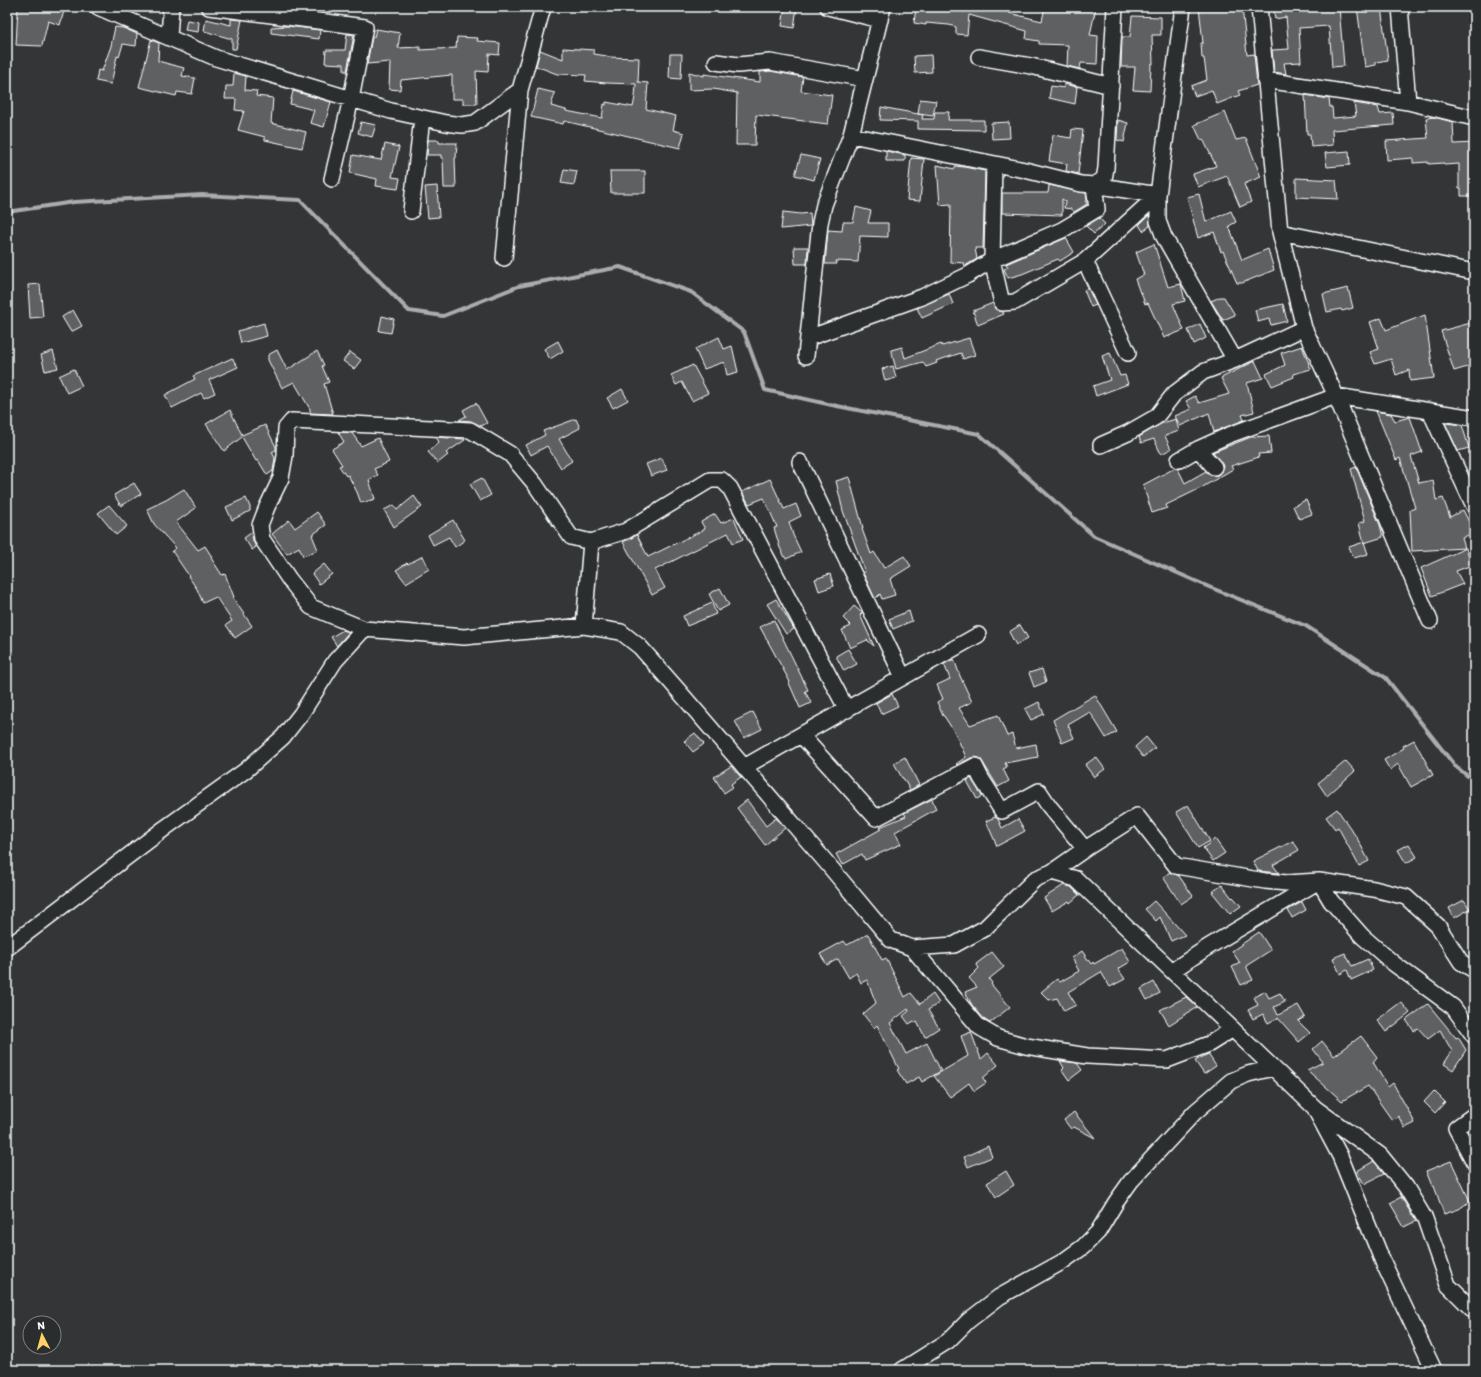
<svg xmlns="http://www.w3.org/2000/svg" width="1481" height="1377" font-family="Itim,sans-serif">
  <rect width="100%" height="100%" fill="#333536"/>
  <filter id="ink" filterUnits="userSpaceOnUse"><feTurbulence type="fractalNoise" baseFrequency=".025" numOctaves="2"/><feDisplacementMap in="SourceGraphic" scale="8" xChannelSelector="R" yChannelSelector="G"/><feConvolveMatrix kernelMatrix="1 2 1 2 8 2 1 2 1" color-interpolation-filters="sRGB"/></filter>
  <g filter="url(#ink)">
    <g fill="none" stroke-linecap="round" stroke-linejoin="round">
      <path stroke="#abacad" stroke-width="4" d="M7,212L74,202L202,195L300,200L409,311L443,316L519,286L620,267L691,292L744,332L765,390L832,405L979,434L1094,536L1209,587L1306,626L1386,678L1455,766L1474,781"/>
    </g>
    <path fill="#5f6162" stroke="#fff" d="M18,7H52L64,11L60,25L48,21L42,46L16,45Z
      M785,7H797L794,28L782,26Z
      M916,7H1010L1009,13L1042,21L1045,7H1096L1090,35L1098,36L1097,64L1081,63L1080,69L1067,66L1068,45L1039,44V41L1026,39L1027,31L969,15L967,35L956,34V27L949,25L926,23V25L914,23Z
      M1199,7H1242L1247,55L1254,54L1257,85L1238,91L1240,95L1217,104L1212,90L1195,96L1191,86L1207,80L1204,58H1202L1201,43H1203Z
      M1273,7H1339L1344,66L1332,67L1329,26L1299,28L1301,62L1284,63L1286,74L1274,72L1272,50L1289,49L1286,17L1275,19Z
      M1357,7H1381L1388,60L1376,62V65L1365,67Z
      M1132,16L1161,17V35H1152L1153,64H1151L1150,91L1133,90L1135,67H1121L1122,37H1130Z
      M206,19L231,25V19L242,20L236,49H232V39L204,31Z
      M187,20L199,22L198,32L185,30Z
      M288,26L320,30L319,39L271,33V27Z
      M115,27L123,28L137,34L136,46L123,44L119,57L117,56L111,84L96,81L98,70L102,71L111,46Z
      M376,29L400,33L398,48L420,47V50L456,48L457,37L478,38L477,41L500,43L499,55L489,54L488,72L476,71L477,104H463V99H452V75L401,80L400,90L389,89L390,62L367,64L372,37H374Z
      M347,34L354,35L347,71H344V64L325,63L326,50H345Z
      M151,40L159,43L158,61L184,68L182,76L195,78L192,94L177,92L176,96L139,87Z
      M563,48L594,50V54L607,56V57L639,58L638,82L648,83L646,109L676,116L673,130L684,133L680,148L564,121L563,124L531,117L538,89L555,93L551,106L566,110V111L602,118L604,104L606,105V102L633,107L635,97L636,84L606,83L585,81L586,75L557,74L536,66L540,50L563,59Z
      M670,54H682L681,79L669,78Z
      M931,55L932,72L915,73L914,56Z
      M770,71L803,77L801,91L832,95L828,124L756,115L755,145H736L737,93L713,89L689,90V72L704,76V74L760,82V72Z
      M234,73L246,76L245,90L257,91L256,96L273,98L271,123L306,132L302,148L265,140V137L238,130L244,111L235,110L236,99H225L226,86H233Z
      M1064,84L1077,87L1075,104L1049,98L1051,86L1064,88Z
      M293,91L331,102L324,127L310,123L314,110L290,104Z
      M1305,95L1329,99L1330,107H1332L1333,118L1356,116L1354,103L1378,107L1380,114L1393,113L1394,125L1332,130L1333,145L1311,147L1310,134H1307Z
      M920,99L936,101L933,116L918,114L923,115L922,119H934L935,112H949L948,120H984V130L918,129V121L880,120L881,107L918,114Z
      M1225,112L1236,140L1246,138L1261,177L1244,184L1251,202L1240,207L1227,176L1198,187L1193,174L1216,166L1203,139L1201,140L1194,125Z
      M1434,117L1453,122L1454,144L1474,143V196H1461V188H1459V164L1444,165V163L1428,164V162L1413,163V158L1387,160L1386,141L1428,138L1426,118Z
      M1118,120L1128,123L1124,142L1117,140Z
      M361,122L376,125L372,137L358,133Z
      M1009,122L1010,138L992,139L991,123Z
      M1072,129L1083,130L1078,174L1066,171L1067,164L1049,161L1053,135L1071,138Z
      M428,140H439V143H457L456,158H455L456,188H444L443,158H441V155H427Z
      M385,144L399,147L392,177L400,178L398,189L376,186L377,179L350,173L353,155L381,160Z
      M886,151L905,155V161H886Z
      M1349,151L1350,165L1327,167L1325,153Z
      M801,155L820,159L814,180L795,175Z
      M911,158L924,159L920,201L907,200Z
      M937,165L955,169V166L964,167L985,171L983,248H975L977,259L965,266L964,263L950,262L951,204L940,205Z
      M564,169L577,171L574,185L561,183Z
      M610,171H645V193H611Z
      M1296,178L1336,180L1338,199L1296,197Z
      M1049,185L1086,193L1087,201H1085L1087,204L1074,212L1071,209L1064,208L1065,201L1062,199V215L1002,213V193H1048Z
      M437,186L439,217L428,218L425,187Z
      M1199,194L1206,222L1231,211L1236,222L1229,226L1242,260L1268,249L1274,270L1242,283H1237L1223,251L1221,252L1214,232L1198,238L1187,197Z
      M856,207L871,211L868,223H888V237L860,236L858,262L836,261L837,264H825L828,230L842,231L843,222H853Z
      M783,212L801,214L810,213L811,226L781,229Z
      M1149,215L1150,226L1143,231L1139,225Z
      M1099,218L1105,224L1094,234L1086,226Z
      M1066,238L1074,252L1060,261L1058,259L1022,274L1008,278L1004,269L1008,267L1006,264Z
      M1154,244L1168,287L1181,284L1185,301L1173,304L1184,330L1164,338L1148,303L1145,304L1141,292L1140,293L1135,279L1144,275L1136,252Z
      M794,247H808L807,264H795Z
      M40,284L43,317L30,318L28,285Z
      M1088,288L1096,305L1091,307L1084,290Z
      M1348,288L1353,308L1342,311L1341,309L1327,312L1323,294Z
      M949,294L953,304L922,318L917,308Z
      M1220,297H1224L1235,315L1223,320L1211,301Z
      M993,303L995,309L1003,312L1004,314L978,325L973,311Z
      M1283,304L1287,321L1271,325L1269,319L1258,322L1255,310Z
      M73,310L82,326L71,332L62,317Z
      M1425,315L1434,378L1410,381L1409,370L1396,375L1391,359L1375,364L1370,352L1379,349L1370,322L1381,318L1386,330Z
      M382,316L394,319L391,333L379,331Z
      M264,323L267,336L241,343L238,331Z
      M1471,323L1474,333V365L1454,371L1441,331Z
      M1200,324L1206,338L1194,344L1188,330Z
      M719,337L724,349L732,346L738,372L727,375L724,362L704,369L695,349Z
      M969,338L975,355L963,359L961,353L936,361L937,363L926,367L923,362L896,369L891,350L902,347L905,358L941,344L942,346Z
      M558,341L563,351L550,359L544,349Z
      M1302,346L1311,369L1293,374L1294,377L1272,386L1266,374L1285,365L1281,353Z
      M277,350L287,370L317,351L324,365L322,366L329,382L324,384L333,414L310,413V409L294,382L282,388L268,360V355Z
      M53,351L58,368L45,371L41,355Z
      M350,352L361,360L354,369L343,361Z
      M1110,353L1120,376L1125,375L1128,384L1096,396L1093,386L1110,380L1102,356Z
      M232,358L238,367L209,380L215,393L204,398L201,393L172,408L165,395L195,379L193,376Z
      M1255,361L1263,378L1247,383L1254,412L1242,415L1244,420L1214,432L1209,413L1180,426L1175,416L1191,409L1186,401L1195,396L1199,403L1229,394L1221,378Z
      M693,365L708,393L692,401L682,382L676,385L671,375Z
      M893,366L896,378L885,381L882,369Z
      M74,369L82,386L67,393L59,376Z
      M622,389L628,400L613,408L607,398Z
      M476,403L487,423L481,426L471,421L459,420L466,416L463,410Z
      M230,410L242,435L265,425L276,447V450L272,452L275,458L273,471L267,475L258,460L256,461L242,437L224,451L206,424Z
      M1376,411L1391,414L1395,421L1410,417L1422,452L1411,456L1419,483L1433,480L1436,500L1443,498L1450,517L1463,510L1474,532L1462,538L1465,548L1412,551L1410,510L1415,508L1400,458L1396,460Z
      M576,419L580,428L559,439L572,461L561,468L547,446L531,455L526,445L545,435L543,431Z
      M1176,419L1179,431L1165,436L1171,449L1161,454L1154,439L1141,443L1139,437L1162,423Z
      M1445,423L1462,425L1469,448L1458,451Z
      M338,432L352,433L361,446L378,438L389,462L374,469L378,475L369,480L375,499L361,503L357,492L348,475L346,476L339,466L342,465L332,449L344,442Z
      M1269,436L1271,453L1258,454L1259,457L1231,466L1233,469L1201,488L1166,505L1167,508L1152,513L1143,485L1175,468L1178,469L1185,483L1206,471L1211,475L1216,476L1220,473L1223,466L1213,452L1251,437Z
      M436,437L464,439L465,440L446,453L448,455L438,463L428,452L439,442Z
      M662,458L667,470L651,476L646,464Z
      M1356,467L1380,525L1383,537L1364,543L1359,523L1365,521L1351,469Z
      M849,477L863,528L862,529L871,554L874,552L884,568L904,556L911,566L890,579L895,595L882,599L880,594L875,599L863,573V572H865L843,511L836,481Z
      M482,478L491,495L480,501L470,484Z
      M770,479L784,509L796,504L801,516L789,522L793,535L801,552L786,559L780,548L774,528L777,527L764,498L749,504L742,492Z
      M134,483L141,494L121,506L114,495Z
      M184,489L196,508L176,522L198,550L205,546L212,557L211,558L222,575L225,574L234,597L233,598L252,626L235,638L226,625L232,621L216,597L203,603L197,589L188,576H189L172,551L176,548L154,524L147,509L166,500Z
      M414,496L422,507L394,527L384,510L394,505L397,510Z
      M246,498L250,507V511L232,520L226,507Z
      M1306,500L1312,514L1299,519L1293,506Z
      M109,505L127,526L116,535L98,513Z
      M317,512L326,525L312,535L318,550L303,556L299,547L287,554L272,534L289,520L295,528Z
      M715,514L721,523L734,518L743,539L733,543L728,533L655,570L665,588L652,595L623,542L637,535L648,557L705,529L701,522Z
      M453,520L465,540L455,547L449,537L433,545L428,535Z
      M252,532L253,541L256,547L252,550L244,538Z
      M1364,542L1368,554L1354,558L1349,547Z
      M1466,548L1472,565L1456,571L1463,584L1432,596L1421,568Z
      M423,556L429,569L406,583L396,570L407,563L408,564Z
      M324,564L332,574L319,584L312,574Z
      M830,574L834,586L819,591L815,579Z
      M720,588L729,605L718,611L709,594Z
      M776,599L794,629L786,634L767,604Z
      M712,603L716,614L687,626L683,616Z
      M854,606L862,613L860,615L874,646L867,640L850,648L842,630L851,626L843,618Z
      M909,611L912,621L893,629L889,619Z
      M774,620L808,690L805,691L811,703L800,708L789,683L790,682L760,627Z
      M1020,625L1028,638L1016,645L1009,632Z
      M343,630L349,632L337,646L331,637Z
      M848,649L857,664L844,671L836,656Z
      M954,659L960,676L972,702L959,708L970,725L998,715L1007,736L1012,734L1016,748L1036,744L1038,757L1005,763L1007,767L1003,769L1009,781L998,787L980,758L975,757L971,758L957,765L956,764L966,757L955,733L944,716H943L937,702L943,699L937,685L950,679L944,664Z
      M1042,669L1046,682L1034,687L1029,673Z
      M892,694L898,706L881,714L876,703Z
      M1095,695L1117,732L1106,738L1090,712L1068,725L1074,738L1062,743L1053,720Z
      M1039,702L1044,714L1031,720L1025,709Z
      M753,712L762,729L744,738L735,721Z
      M695,733L704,744L693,752L684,741Z
      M1146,737L1155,748L1143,757L1135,747Z
      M1414,740L1433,775L1411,787L1398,764L1390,770L1384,760L1404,748L1403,746Z
      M905,757L919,785L910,790L903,778H902L894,763Z
      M1096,757L1105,769L1094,777L1085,765Z
      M1346,761L1355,771L1327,796L1318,783L1328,775V776Z
      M731,766L741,777L731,784L733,787L724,793L714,777Z
      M971,778L982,796L977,799L967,781Z
      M932,799L936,809L895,832L901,844L865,860L862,854L842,865L836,854L881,829L880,827L906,816L904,813Z
      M747,800L766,826L776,818L785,828L765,845L737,808Z
      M1188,805L1210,841L1198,848L1176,812Z
      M1337,809L1357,838L1369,861L1359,866L1338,827L1335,829L1326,817Z
      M995,817L998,819L1002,828L1018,819L1025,831L997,846L986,821Z
      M1215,839L1225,853L1213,861L1203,848Z
      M1293,841L1299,850L1273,865L1279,873L1258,871L1253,861Z
      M1409,844L1417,857L1406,863L1398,850Z
      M1170,872L1179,876L1193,896L1181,904L1163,877Z
      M1064,885L1071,887L1079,895L1070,903L1069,901L1052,911L1044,898Z
      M1222,885L1232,898L1233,897L1241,906L1230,914L1212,892Z
      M1464,900L1470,909L1454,918L1449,908Z
      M1154,901L1165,913L1185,935L1171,941L1160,917L1156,921L1145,909Z
      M1302,902L1306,910L1292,918L1288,910Z
      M1259,932L1271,950L1246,966L1253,980L1241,985L1232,967L1240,963L1232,951Z
      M868,934L882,960L886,958L905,997L911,993L920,1004L933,994L939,1003L928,1010L939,1028L925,1037L917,1022L915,1023L914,1021L909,1024L903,1016L909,1011L908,1009L890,1023L906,1054L927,1043L941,1071L922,1082L919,1077L906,1084L897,1070L899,1069L877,1025L874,1028L863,1014L876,1003L867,980L861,983L856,973L849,978L838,959L827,965L820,954L844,941L847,945Z
      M1122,948L1130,962L1118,969L1125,979L1110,987L1101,972L1068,992L1076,1005L1064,1011L1057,998L1049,1000L1041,992L1057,979L1060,982L1079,971L1072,958L1082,951L1091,964L1093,962L1094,964Z
      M992,952L1004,967L989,979L992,983L991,984L1010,1007L990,1023L985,1020L972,1005L965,992L977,987L969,978L979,968L976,964Z
      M1345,953L1352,966L1368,959L1373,970L1351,980L1347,970L1340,974L1333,958Z
      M1154,982L1160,993L1147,1000L1141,989Z
      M1265,991L1269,998L1280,993L1285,1002L1274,1007L1278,1015L1298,1005L1305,1017L1298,1021L1310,1033L1299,1042L1278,1018L1268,1023L1263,1014L1253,1019L1248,1010L1258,1005L1254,997Z
      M1186,997L1197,1007L1169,1025L1160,1010Z
      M1401,1002L1410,1013L1386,1032L1377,1020Z
      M1428,1004L1456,1038L1458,1037L1466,1050L1453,1070L1444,1064L1452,1051L1440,1030L1428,1039L1418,1028L1414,1031L1406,1020Z
      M971,1032L981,1059L988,1053L998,1065L983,1078L986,1083L974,1091L969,1083L950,1097L934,1076L968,1056L961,1036Z
      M1361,1036L1377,1057L1373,1062L1388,1087L1393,1083L1415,1123L1405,1128L1398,1116L1392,1120L1368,1086L1342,1101L1307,1070L1323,1062L1313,1049L1322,1041L1334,1056Z
      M1208,1054L1216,1066L1204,1074L1195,1061Z
      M1060,1061L1077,1063L1082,1070L1069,1080L1062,1070L1064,1068Z
      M1434,1091L1445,1102L1435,1113L1424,1102Z
      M1074,1112L1095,1138L1074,1127L1071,1129L1064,1120Z
      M988,1146L992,1157L968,1167L964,1157Z
      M1374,1161L1384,1174L1364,1184L1357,1171Z
      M1451,1161L1470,1201L1459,1209L1444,1214L1434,1186H1432L1426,1171Z
      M1006,1171L1014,1185L996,1197L987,1183Z
      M1401,1197L1416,1221L1404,1227L1390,1203Z"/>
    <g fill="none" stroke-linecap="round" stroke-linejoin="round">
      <defs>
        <path id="minor" d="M98,7L216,58L391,111L446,123L462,125L475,123L520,90
          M209,7L365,27L351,99L332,179
          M828,7L880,20
          M1183,7L1158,195V221L1164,237L1235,360
          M1259,7L1280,232L1304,328L1336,396L1430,621
          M1400,7L1408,102
          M169,37L171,7
          M979,57L1031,66L1111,86
          M716,62L738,65L770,62L865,79
          M1265,80L1408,102L1474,118
          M851,135L1025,170L1081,184L1094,185L1104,179L1106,168L1115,7
          M994,164L992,260L1002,303L1015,302L1085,261L1158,195
          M411,211L422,118
          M1280,232L1474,272
          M504,258L520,90L543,7
          M1085,261L1128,353
          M808,338L922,297L968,275L992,260L1062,230L1097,209L1094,185L1158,195
          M806,356L820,223L824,205L851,135L883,7
          M1430,411L1474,506
          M1101,445L1128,433L1156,417L1174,394L1203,372L1235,360L1304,328
          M1198,449L1229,435L1336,396L1474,418
          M1179,460L1198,449L1214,467
          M800,462L903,677
          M584,626L591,542
          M364,629L311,607L289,579L262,539L260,525L267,507L281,478L285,456L286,428L292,421L470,430L510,454L535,484L571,537L591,542L626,531L710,480H722L730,488L847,710
          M801,735L876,818L975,766L981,778L1002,811L1039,791L1049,806L1085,849L1137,816L1176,866L1265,881L1287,883L1319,881L1374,889L1406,897L1438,926L1461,962L1474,970
          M744,767L978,635
          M1052,872L1085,849
          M7,948L165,828L246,770L283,737L301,714L335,661L364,629L464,637L584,626L621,632L640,647L677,689L826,862L891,940L912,948L954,945L985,928L1035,879L1052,872L1076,879L1315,1108L1380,1155L1406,1187L1425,1219L1448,1285L1474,1311
          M912,948L979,1027L998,1038L1026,1046L1087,1056L1167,1060L1209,1044L1233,1029
          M1172,971L1208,947L1319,881L1331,901L1362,936L1393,963L1453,1007L1474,1036
          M1316,1111L1340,1156L1383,1262L1434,1370
          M1474,1115L1456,1128L1474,1162
          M902,1370L948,1341L968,1321L999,1297L1062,1262L1083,1247L1098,1232L1116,1202L1131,1181L1195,1112L1231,1081L1248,1074L1273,1068"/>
      </defs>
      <use href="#minor" stroke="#fff" stroke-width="18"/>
      <use href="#minor" stroke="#2a2d2e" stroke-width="15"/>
    </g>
  </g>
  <rect width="1481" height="1377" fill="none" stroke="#2a2d2e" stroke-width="24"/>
  <rect x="12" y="12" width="1457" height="1353" fill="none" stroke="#fff" stroke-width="1.5" filter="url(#ink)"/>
  <g transform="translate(42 1335) rotate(354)"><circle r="19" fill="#2a2d2e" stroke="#7f8182"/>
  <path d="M0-3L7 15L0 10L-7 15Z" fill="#ffd166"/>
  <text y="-6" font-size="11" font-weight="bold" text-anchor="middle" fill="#ffffff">N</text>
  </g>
</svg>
